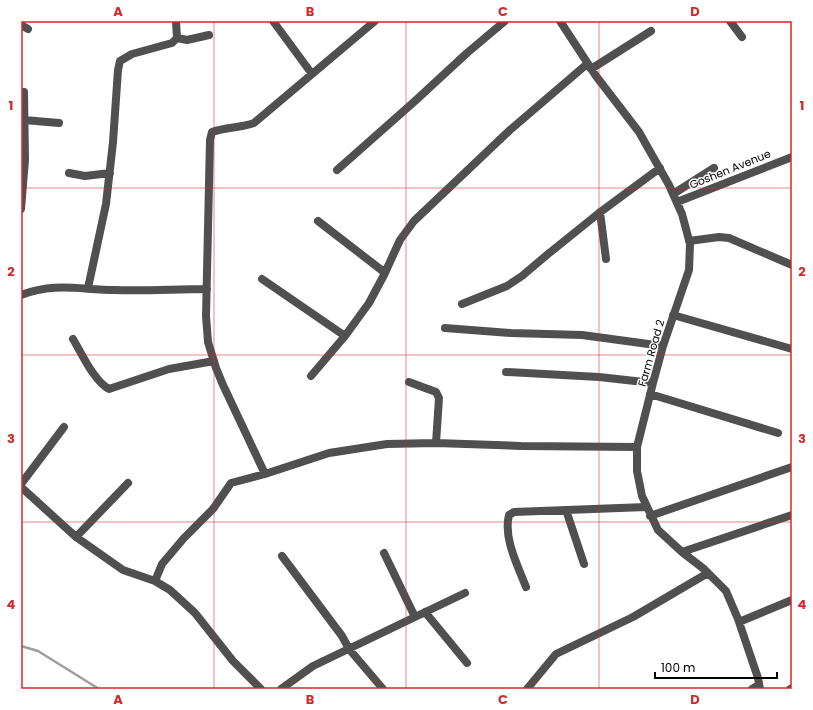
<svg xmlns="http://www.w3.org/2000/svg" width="813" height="710" font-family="Poppins,sans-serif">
  <rect width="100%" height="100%" fill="#fff"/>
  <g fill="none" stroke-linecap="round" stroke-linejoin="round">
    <path stroke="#9e9e9e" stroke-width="2.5" d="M21,646L38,651L99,689"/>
    <path stroke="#505050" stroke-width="8" d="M273,21L312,74
      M560,21L596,76L639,132L669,185L682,214L690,244L689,270L663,346L653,383L637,447V471L642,496L658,530L682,552L704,569L726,591L738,619L758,678L760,689
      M730,21L742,37
      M21,25L28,29
      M177,38L187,40L209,35
      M591,69L651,31
      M24,120L59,123
      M337,170L415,101L467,53L505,21
      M69,173L85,176L110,173
      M673,194L714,168
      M677,202L792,157
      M21,209L25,160L24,92
      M600,212L606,259
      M318,221L384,272
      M689,241L719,237L729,238L792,265
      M262,279L345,336
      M88,288L106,204L113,142L118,70L120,61L132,54L172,43L177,38L176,21
      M21,295C55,282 81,290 115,290C145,291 176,289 207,289
      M462,304L507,286L522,276L548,254L599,213L660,168
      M673,315L792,349
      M445,328L511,333L582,335L663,346
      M73,339C82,354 94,381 109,389L169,369L214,361
      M506,372L599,377L653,383
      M311,376L345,336L369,303L384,275L400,240L414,221L510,130L587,64
      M409,382L436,392L439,398L436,443
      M650,394L778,433
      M265,474L223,385L216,368L208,342L206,316L210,140L212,132C227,127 240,128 254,123L375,21
      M21,484L64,427
      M21,487L76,537L128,483
      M566,510L584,564
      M650,516L792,467
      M76,537L123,570L155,581L170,590L195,613L233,661L261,689
      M682,552L792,515
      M384,553L415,617
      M282,556L342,636L349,649L383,689
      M155,581L162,564L184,538L213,509L231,483L265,474L329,453L387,444L436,443L521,446L637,447
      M526,587C518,566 503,538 509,515L514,512L646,507
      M425,612L467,663
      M739,622L792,600
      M281,689L313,666L465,593
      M527,689L556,654L633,617L708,573
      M752,689L759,685
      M790,689L792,688"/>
  </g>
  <path fill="none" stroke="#d62828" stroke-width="1" stroke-opacity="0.55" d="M214,21V689M406,21V689M599,21V689M21,188H792M21,355H792M21,522H792"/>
  <g text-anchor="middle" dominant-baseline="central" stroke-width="3" stroke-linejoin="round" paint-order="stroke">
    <g font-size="11" fill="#000" stroke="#fff">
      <text transform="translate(730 169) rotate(-22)">Goshen Avenue</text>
      <text transform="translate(651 353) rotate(-74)">Farm Road 2</text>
    </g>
  </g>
  <rect width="813" height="710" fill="none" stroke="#ffffff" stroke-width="44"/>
  <path d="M655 672v6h122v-6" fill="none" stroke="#000000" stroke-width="2"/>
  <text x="661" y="672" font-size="12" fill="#000000" stroke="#ffffff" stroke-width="3" paint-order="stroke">100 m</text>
  <rect x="22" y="22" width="769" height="666" fill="none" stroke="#d62828" stroke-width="1.5"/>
  <g font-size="13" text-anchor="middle" font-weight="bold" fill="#d62828">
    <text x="118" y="16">A</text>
    <text x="310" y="16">B</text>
    <text x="503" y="16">C</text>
    <text x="695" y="16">D</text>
    <text x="11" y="110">1</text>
    <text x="802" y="110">1</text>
    <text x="11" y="276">2</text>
    <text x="802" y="276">2</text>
    <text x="11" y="443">3</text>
    <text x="802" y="443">3</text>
    <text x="11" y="609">4</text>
    <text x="802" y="609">4</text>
    <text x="118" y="704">A</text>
    <text x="310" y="704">B</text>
    <text x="503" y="704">C</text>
    <text x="695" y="704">D</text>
  </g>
</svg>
